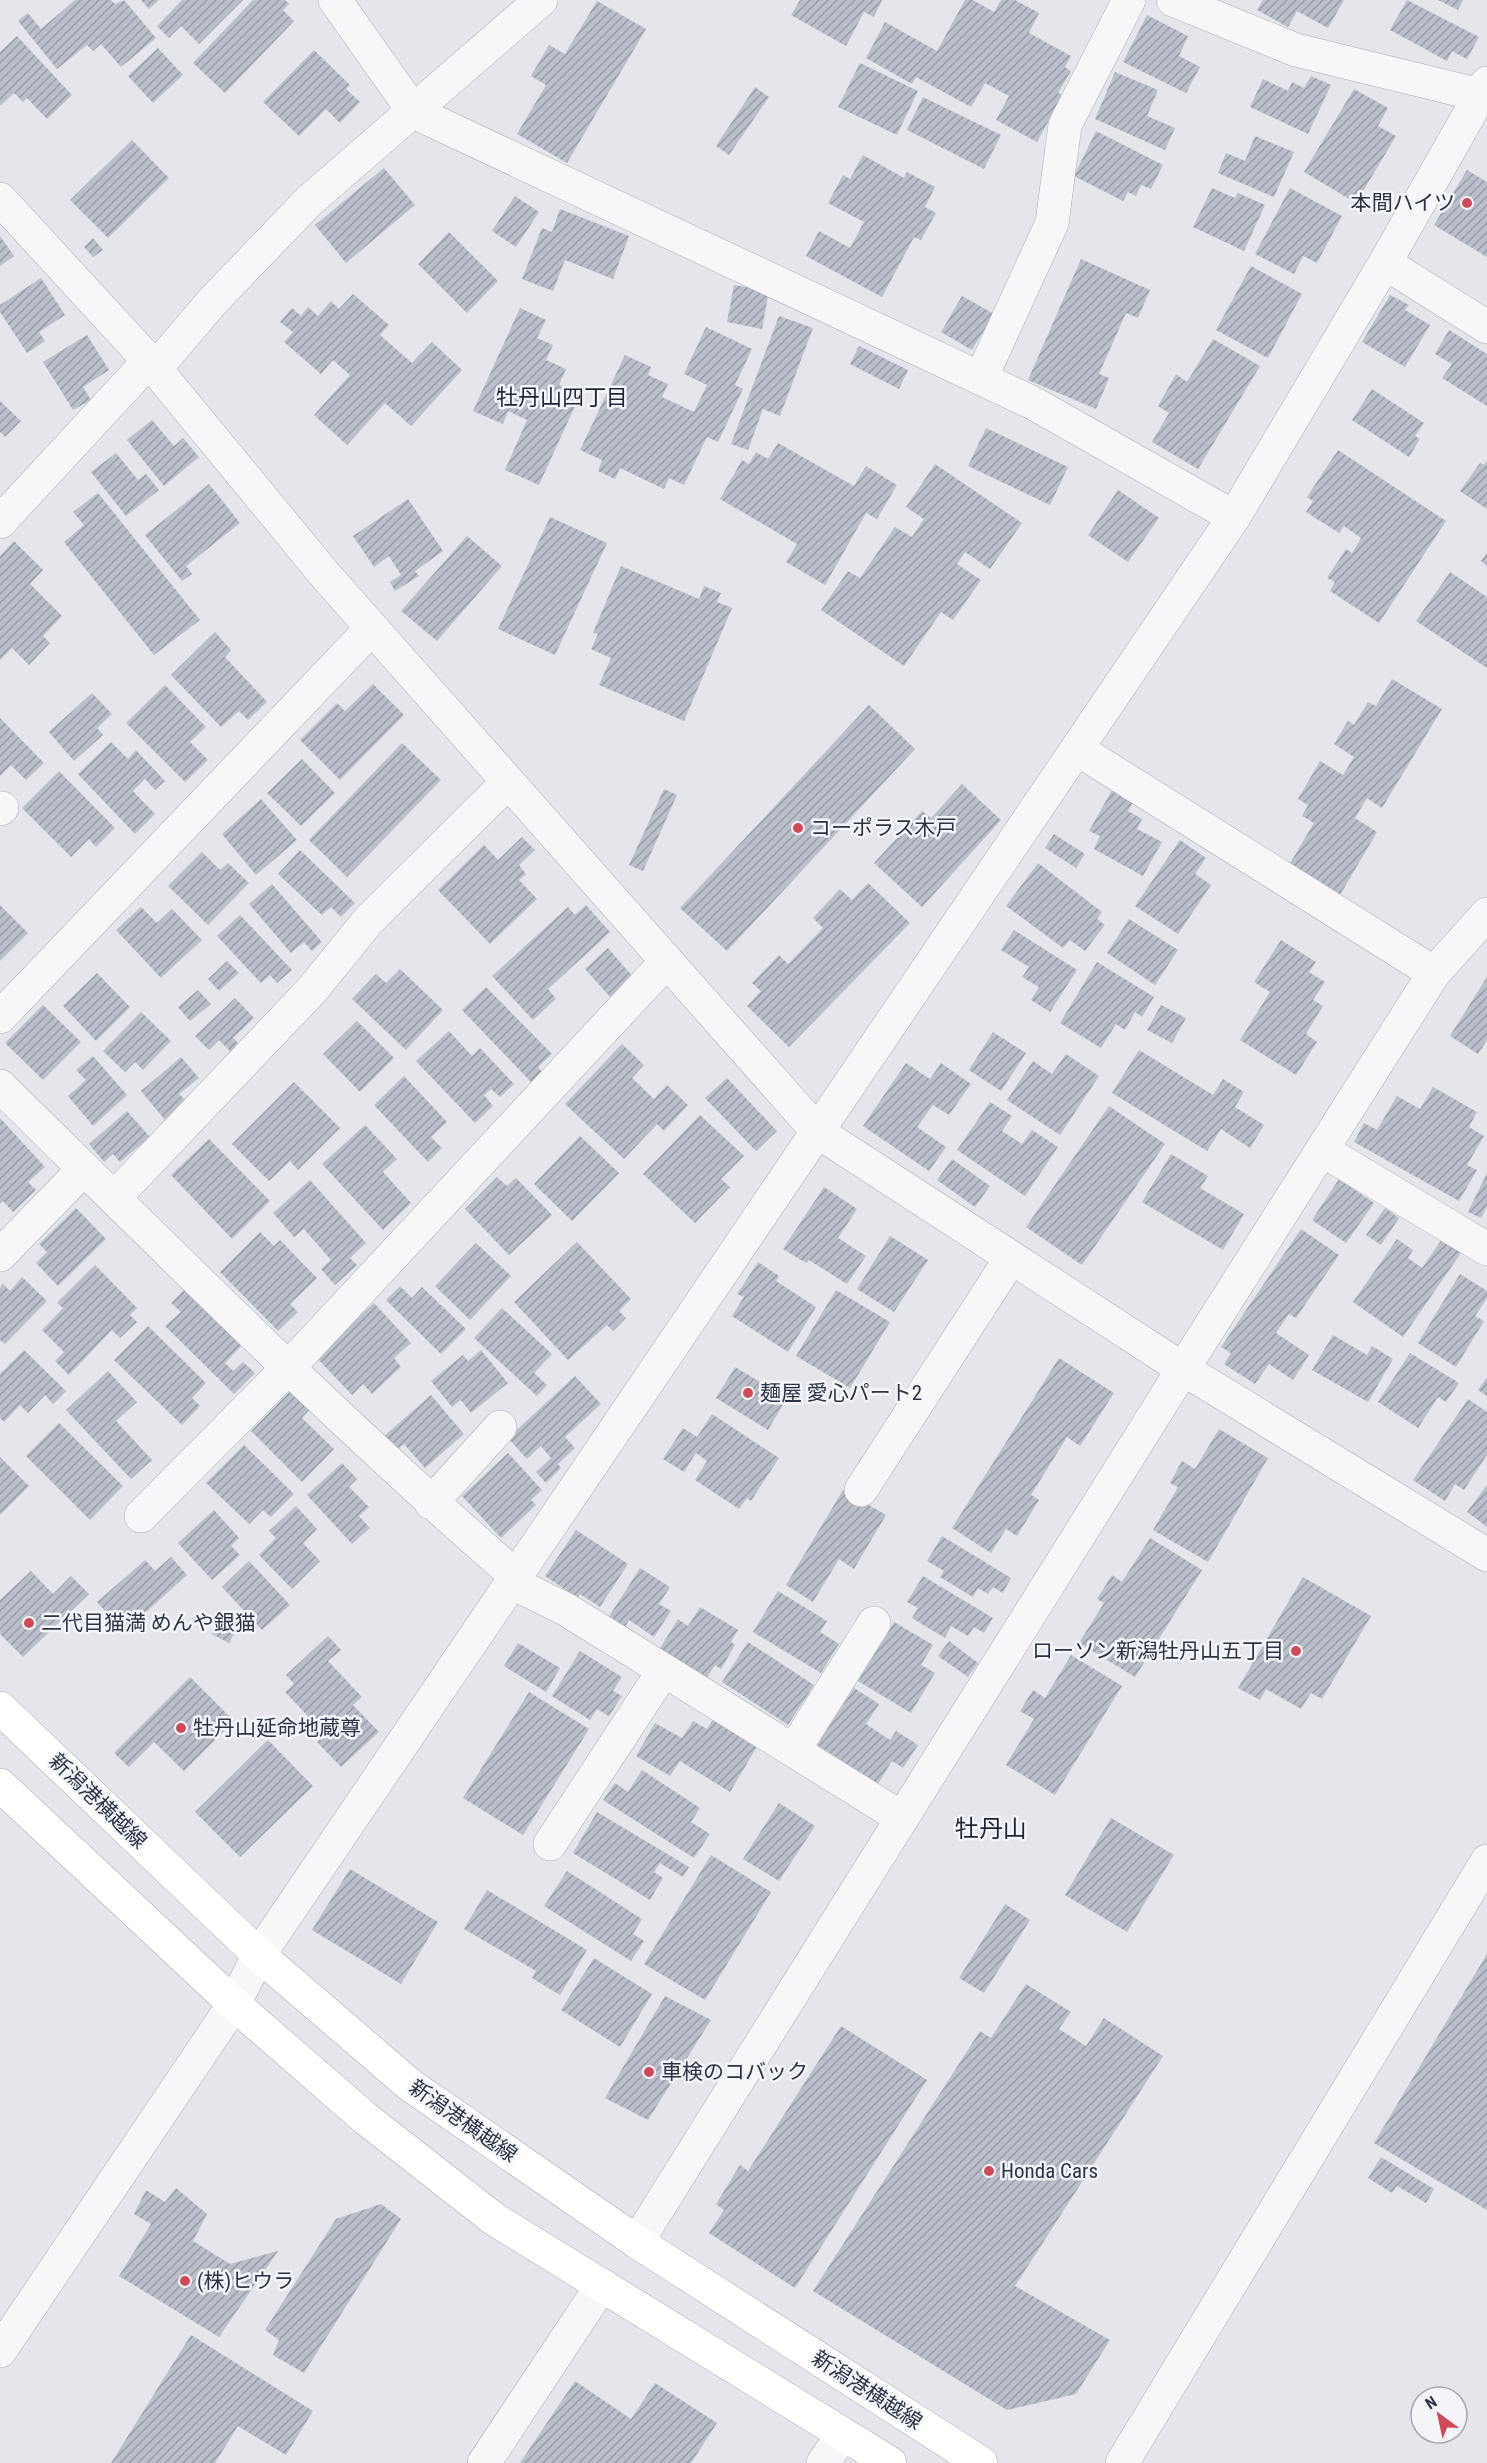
<svg xmlns="http://www.w3.org/2000/svg" width="1487" height="2463" font-family="'Roboto Condensed','Noto Sans JP',sans-serif">
  <defs>
    <pattern id="building-hatch" width="6" height="6" patternUnits="userSpaceOnUse" patternTransform="scale(1.5)"><rect width="6" height="6" fill="#bbbfc9"/><path d="M-1 1l2-2M0 6l6-6M5 7l2-2" fill="none" stroke="#989ca5"/></pattern>
  </defs>
  <rect width="100%" height="100%" fill="#e4e6ec"/>
  <path fill="url(#building-hatch)" d="M75,0H111L115,4L124,0L156,38L121,67L101,44L93,51L87,45L57,69L18,21L28,13L41,29Z
    M141,0H159L149,9Z
    M182,0H243L199,44L181,26L169,38L157,26Z
    M253,0H285L289,4L283,10L294,21L225,93L193,63Z
    M800,0H882L874,17L864,12L846,46L791,15Z
    M965,0H973L994,12L1001,0H1015L1039,13L1029,33L1071,56L1065,67L1071,71L1058,93L1063,95L1037,142L996,120L1009,96L985,83L971,107L916,77L912,84L866,58L885,22L937,51Z
    M1263,0H1344L1328,28L1297,11L1288,27L1257,10Z
    M1407,0L1479,37L1467,59L1452,51L1447,61L1390,30Z
    M1438,0H1463L1458,10Z
    M597,1L646,29L567,163L517,134L546,85L531,76L549,45L565,54Z
    M1147,15L1188,36L1179,56L1200,67L1186,93L1123,62Z
    M17,36L72,95L47,119L27,98L23,102L14,93L0,106V52Z
    M158,48L183,75L153,103L128,76Z
    M314,50L350,85L346,89L360,102L340,123L326,109L299,136L263,102Z
    M860,63L918,91L897,135L838,107Z
    M1115,72L1158,90L1147,116L1175,128L1165,150L1095,119Z
    M1311,76L1331,85L1308,134L1250,107L1263,79L1288,91L1292,82L1304,88Z
    M755,87L769,97L729,155L716,146Z
    M1354,89L1388,108L1378,126L1396,136L1356,203L1304,172Z
    M923,97L1001,135L984,169L907,130Z
    M1096,131L1163,165L1151,189L1141,185L1136,196L1128,192L1123,201L1074,176Z
    M1255,136L1294,152L1274,197L1218,173L1226,153L1245,161Z
    M132,140L169,178L108,238L70,200Z
    M863,155L904,178L907,172L935,187L925,207L936,213L921,240L914,237L882,297L806,256L819,231L850,248L864,222L828,203L843,175L850,179Z
    M384,168L415,205L346,263L315,225Z
    M1467,170L1487,182V257L1434,225Z
    M1212,188L1235,198L1238,193L1265,205L1244,251L1193,227Z
    M1290,188L1342,216L1317,263L1303,256L1294,274L1255,254Z
    M515,196L539,212L516,247L492,231Z
    M560,209L629,236L613,279L565,260L553,291L522,279L542,228L552,232Z
    M449,232L498,281L467,313L418,264Z
    M0,236L14,256L0,266Z
    M93,238L103,250L93,257L84,247Z
    M1081,259L1150,290L1138,318L1126,313L1099,374L1109,378L1096,409L1028,380Z
    M1251,266L1302,294L1268,358L1216,330Z
    M41,278L65,315L39,332L45,341L27,353L0,312V305Z
    M734,285L769,291L762,329L727,322Z
    M353,294L389,325L380,335L412,363L432,342L462,370L411,426L385,403L347,445L314,415L350,375L333,360L321,374L284,342L293,332L280,322L292,308L301,316L308,307L318,316L331,301L339,309Z
    M1390,295L1409,305L1405,310L1430,325L1405,367L1362,342Z
    M962,296L994,314L972,350L941,332Z
    M520,308L546,320L537,338L553,345L546,360L566,369L559,385L580,395L539,485L505,470L527,420L508,411L503,424L473,411Z
    M779,316L813,328L780,416L763,409L748,450L731,444Z
    M706,327L752,349L735,385L743,389L718,442L707,437L684,485L669,478L664,489L620,468L615,479L598,471L602,460L580,450L625,355L651,367L648,375L668,384L662,397L694,412L707,385L684,374Z
    M1449,330L1487,354V406L1442,378L1452,364L1435,354Z
    M87,335L109,370L83,387L91,400L73,410L43,362Z
    M1213,339L1260,366L1198,469L1152,442L1169,413L1158,406L1176,374L1187,382Z
    M859,346L908,370L899,389L850,364Z
    M1372,389L1424,423L1415,436L1420,439L1409,457L1352,420Z
    M0,401L21,421L5,437L0,432Z
    M152,420L174,446L183,438L199,457L164,486L127,440Z
    M986,428L1068,467L1050,505L968,466Z
    M778,443L854,486L866,466L897,485L877,519L866,513L825,585L786,562L797,544L720,499L742,460L749,464L756,452L768,459Z
    M1338,450L1446,521L1379,623L1330,591L1335,582L1327,578L1346,549L1352,553L1361,538L1344,526L1339,533L1306,512L1313,501L1307,497Z
    M116,453L138,480L146,474L159,490L126,516L91,472Z
    M1487,461V509L1460,491L1480,463L1484,465Z
    M935,464L1022,523L990,569L965,552L957,564L981,580L953,620L941,612L904,666L821,610L848,571L860,578L895,527L912,537L924,519L906,507Z
    M209,484L240,523L186,566L192,574L182,581L145,535Z
    M1118,490L1159,518L1128,562L1088,535Z
    M98,493L200,620L154,655L64,542L84,525L73,512Z
    M408,499L443,551L415,571L419,576L395,591L390,582L401,575L389,556L374,567L353,536Z
    M550,517L607,543L555,655L498,629Z
    M467,536L502,566L437,641L401,611Z
    M14,541L43,570L30,584L62,616L43,636L50,643L29,665L12,648L0,660V556Z
    M1487,553V566L1481,561Z
    M621,566L699,599L704,586L721,593L717,602L732,608L684,721L599,685L611,658L591,649L598,634L593,633Z
    M1450,572L1487,597V668L1416,621Z
    M215,632L231,650L225,657L267,702L248,720L239,711L221,727L171,675Z
    M1392,679L1442,709L1382,808L1367,798L1355,818L1377,832L1340,895L1289,865L1314,823L1302,816L1308,805L1298,799L1320,761L1343,775L1354,757L1334,744L1348,721L1354,725L1368,702L1376,706Z
    M373,684L404,715L340,780L300,740L337,703L345,711Z
    M165,685L206,727L190,742L208,760L185,782L126,723Z
    M92,693L112,714L97,728L103,735L74,761L49,732Z
    M869,705L915,749L727,951L680,908Z
    M0,718L44,763L26,780L11,765L0,776Z
    M111,742L128,759L136,750L165,781L155,790L145,779L133,791L155,814L135,834L78,774Z
    M402,743L441,780L347,877L309,840Z
    M302,759L335,793L301,826L267,793Z
    M59,771L115,828L96,847L89,839L71,857L22,808Z
    M962,784L1001,820L922,907L874,863L922,811L931,818Z
    M664,789L677,795L643,871L629,865Z
    M1112,790L1133,802L1128,811L1142,819L1137,829L1162,842L1143,876L1094,849L1100,836L1089,831Z
    M261,799L297,840L256,875L222,834Z
    M1054,834L1085,854L1076,868L1045,848Z
    M522,837L535,850L519,865L526,874L519,880L537,899L490,944L438,890L484,845L498,860Z
    M1180,840L1206,858L1195,874L1211,885L1178,934L1135,906Z
    M300,850L355,903L341,917L331,907L322,915L278,874Z
    M202,852L220,870L228,863L249,883L208,925L168,886Z
    M1038,863L1102,912L1097,919L1105,925L1085,951L1070,940L1063,948L1006,906Z
    M868,883L910,923L789,1047L747,1006L761,991L752,983L779,955L788,964L823,928L813,918L840,889L852,900Z
    M272,884L322,942L312,951L304,942L291,953L249,904Z
    M0,905L28,933L0,961Z
    M586,905L610,932L548,989L556,999L533,1020L492,976L568,907L575,915Z
    M141,907L157,923L172,909L202,940L161,978L116,930Z
    M240,915L292,970L277,983L270,975L261,983L217,936Z
    M1129,919L1178,950L1155,985L1107,953Z
    M1014,930L1077,970L1050,1012L1031,1000L1039,987L1022,977L1029,967L1001,950Z
    M1281,940L1316,962L1309,972L1325,982L1313,1000L1323,1006L1306,1034L1317,1042L1296,1075L1240,1040L1270,992L1254,982Z
    M608,948L633,977L611,998L585,969Z
    M227,961L239,973L219,991L208,979Z
    M1097,962L1154,997L1142,1017L1135,1012L1125,1030L1116,1024L1101,1048L1060,1023Z
    M400,969L443,1010L406,1050L352,999L376,974L386,983Z
    M97,973L130,1007L96,1041L63,1006Z
    M1487,977V1040L1478,1054L1450,1036Z
    M486,987L552,1054L538,1067L544,1074L533,1084L462,1010Z
    M198,990L211,1004L190,1021L178,1007Z
    M235,998L254,1018L233,1038L239,1044L231,1052L219,1040L209,1050L195,1036Z
    M43,1005L81,1042L43,1080L5,1043Z
    M1161,1005L1186,1018L1172,1043L1147,1030Z
    M141,1012L171,1041L143,1070L135,1062L125,1072L103,1051Z
    M357,1021L394,1058L360,1092L323,1054Z
    M449,1031L472,1056L480,1048L514,1084L500,1097L491,1089L484,1095L493,1106L475,1123L416,1061Z
    M993,1032L1026,1053L1001,1091L969,1070Z
    M622,1044L644,1065L632,1078L654,1099L667,1085L688,1105L664,1131L657,1124L624,1159L565,1104Z
    M1139,1050L1213,1095L1223,1079L1244,1092L1235,1107L1264,1125L1250,1148L1221,1129L1207,1151L1112,1093Z
    M1066,1054L1099,1076L1060,1135L1007,1100L1033,1061L1052,1074Z
    M93,1056L127,1095L93,1126L68,1096L86,1080L76,1070Z
    M181,1057L199,1078L179,1094L187,1102L165,1120L141,1091Z
    M906,1063L930,1079L941,1063L971,1084L949,1115L933,1105L917,1127L946,1147L929,1171L863,1126Z
    M404,1076L447,1122L431,1137L442,1148L428,1162L374,1105Z
    M727,1078L777,1131L756,1151L705,1098Z
    M294,1082L340,1128L298,1170L290,1161L269,1181L232,1144Z
    M1433,1087L1477,1112L1469,1127L1484,1136L1467,1165L1477,1170L1459,1201L1354,1142L1364,1123L1377,1130L1397,1096L1420,1109Z
    M990,1102L1012,1116L1002,1131L1022,1144L1032,1130L1058,1147L1025,1196L957,1150Z
    M1109,1106L1165,1144L1082,1265L1026,1227Z
    M127,1111L150,1137L120,1162L113,1154L104,1162L89,1144Z
    M700,1115L744,1156L721,1179L730,1187L695,1223L643,1174Z
    M0,1118L45,1167L28,1182L36,1190L13,1212L3,1201L0,1204Z
    M365,1125L397,1159L383,1172L411,1203L383,1230L322,1164Z
    M580,1136L619,1173L572,1221L534,1184Z
    M209,1139L270,1201L232,1239L171,1175Z
    M1171,1154L1208,1176L1200,1188L1244,1214L1223,1250L1142,1202Z
    M952,1159L990,1186L975,1207L937,1180Z
    M1487,1173V1206L1481,1218L1468,1212Z
    M497,1177L507,1186L516,1178L552,1215L509,1255L465,1209Z
    M1339,1179L1374,1203L1346,1243L1312,1220Z
    M310,1180L366,1243L350,1258L357,1265L335,1285L321,1269L331,1260L304,1229L294,1237L273,1213Z
    M824,1187L857,1209L838,1238L866,1256L847,1284L809,1260L806,1263L783,1249Z
    M76,1208L106,1239L58,1286L36,1263L47,1252L39,1244Z
    M1385,1208L1399,1218L1381,1245L1366,1235Z
    M1301,1229L1339,1255L1296,1318L1289,1314L1276,1333L1309,1355L1293,1380L1269,1364L1255,1384L1224,1364L1231,1353L1221,1347Z
    M260,1232L274,1246L280,1240L317,1278L290,1304L298,1312L278,1331L220,1272Z
    M890,1236L928,1260L894,1312L857,1289Z
    M1397,1239L1413,1250L1408,1258L1422,1268L1442,1239L1461,1253L1403,1337L1353,1302Z
    M577,1242L631,1299L619,1311L626,1318L613,1331L607,1325L568,1360L514,1302Z
    M476,1243L511,1276L470,1320L435,1286Z
    M758,1262L779,1276L776,1281L816,1307L788,1352L732,1316L744,1297L737,1294Z
    M95,1265L137,1308L130,1315L137,1322L120,1338L112,1330L69,1375L55,1361L64,1352L42,1330L63,1308L57,1303Z
    M1460,1274L1487,1291V1298L1475,1316L1484,1321L1456,1367L1418,1343Z
    M22,1277L47,1301L5,1344L0,1340V1288L3,1284L10,1291Z
    M400,1286L412,1298L422,1287L466,1329L441,1354L386,1300Z
    M186,1288L242,1345L225,1363L233,1371L243,1362L255,1373L234,1394L165,1326L181,1312L171,1303Z
    M836,1290L890,1322L850,1388L796,1356Z
    M374,1303L411,1343L394,1358L401,1367L372,1394L363,1384L352,1395L315,1356Z
    M502,1308L552,1354L534,1373L547,1385L537,1396L474,1338Z
    M148,1326L206,1383L192,1398L200,1406L182,1425L114,1360Z
    M1333,1335L1367,1355L1372,1346L1393,1359L1368,1402L1312,1370Z
    M24,1350L66,1391L53,1404L45,1395L28,1413L20,1405L4,1422L0,1418V1374Z
    M481,1350L508,1383L471,1413L461,1400L452,1407L431,1381L463,1355L468,1361Z
    M1410,1353L1459,1383L1446,1402L1438,1397L1418,1428L1378,1402Z
    M1059,1358L1114,1393L1080,1446L1067,1437L1031,1495L1039,1500L1017,1536L1006,1529L991,1553L952,1528Z
    M735,1367L787,1398L768,1430L716,1398Z
    M108,1371L137,1402L116,1421L152,1460L131,1479L66,1410Z
    M575,1376L601,1404L565,1437L575,1448L558,1464L561,1468L546,1483L536,1472L551,1458L541,1446L527,1459L508,1438Z
    M1487,1377V1396L1478,1390Z
    M291,1390L310,1409L302,1418L334,1449L302,1482L251,1431Z
    M431,1395L464,1434L425,1468L404,1444L395,1451L383,1437Z
    M1468,1399L1487,1412V1455L1464,1490L1455,1484L1445,1501L1413,1480Z
    M712,1414L779,1458L751,1501L747,1498L739,1509L695,1480L707,1461L696,1453L684,1472L663,1459L683,1428L697,1437Z
    M59,1423L123,1486L90,1520L26,1456Z
    M1219,1429L1268,1458L1208,1562L1153,1530L1178,1487L1170,1483L1182,1461L1195,1469Z
    M244,1445L294,1494L271,1517L263,1510L249,1524L206,1483Z
    M508,1453L542,1490L531,1500L536,1505L501,1538L462,1496Z
    M0,1457L29,1486L0,1515Z
    M342,1463L357,1479L349,1487L369,1507L359,1516L370,1528L352,1544L307,1495Z
    M1487,1485V1527L1467,1512Z
    M843,1490L886,1515L854,1569L839,1559L813,1602L786,1585Z
    M296,1506L317,1529L303,1543L320,1561L292,1589L259,1555L276,1538L269,1531Z
    M214,1510L239,1538L231,1546L240,1555L212,1580L178,1543Z
    M576,1530L628,1564L600,1607L580,1594L578,1598L545,1576Z
    M942,1536L1011,1578L1003,1593L993,1587L988,1594L978,1588L973,1597L940,1577L944,1571L927,1561Z
    M1150,1538L1202,1570L1135,1677L1079,1643L1104,1603L1097,1599L1112,1575L1122,1582Z
    M171,1557L187,1575L124,1632L97,1602L145,1560L155,1571Z
    M249,1561L290,1605L262,1630L222,1587Z
    M640,1568L670,1587L659,1604L671,1611L654,1637L629,1620L624,1629L608,1618Z
    M31,1571L53,1594L71,1576L89,1594L23,1657L0,1634V1600Z
    M923,1576L993,1618L984,1633L974,1627L968,1636L951,1626L945,1638L912,1618L918,1608L907,1602Z
    M1303,1577L1371,1616L1322,1699L1311,1693L1301,1709L1266,1689L1260,1700L1238,1688Z
    M778,1591L827,1621L820,1632L839,1644L821,1673L753,1632Z
    M700,1607L738,1630L731,1642L735,1645L721,1669L715,1665L706,1679L659,1650L678,1619L688,1626Z
    M223,1613L240,1623L229,1643L212,1634Z
    M894,1622L933,1645L921,1665L935,1673L911,1713L858,1681Z
    M328,1636L341,1650L328,1661L362,1697L353,1705L379,1732L341,1767L317,1742L325,1734L285,1692L294,1684L286,1675Z
    M949,1641L978,1663L968,1677L938,1656Z
    M748,1642L814,1685L788,1725L722,1682Z
    M518,1643L560,1668L546,1692L504,1666Z
    M580,1651L622,1677L613,1691L622,1696L609,1716L597,1709L590,1720L552,1696Z
    M1071,1655L1122,1686L1055,1795L1006,1765L1034,1719L1020,1711L1033,1690L1045,1698Z
    M190,1677L234,1721L184,1771L154,1742L129,1767L114,1753Z
    M854,1688L879,1704L866,1724L890,1740L896,1731L918,1745L903,1768L892,1761L878,1784L817,1745Z
    M529,1692L589,1729L523,1835L463,1798Z
    M713,1719L758,1745L730,1792L680,1761L670,1776L636,1756L655,1723L682,1738L693,1721L707,1729Z
    M268,1740L313,1786L240,1857L195,1812Z
    M642,1770L700,1808L691,1822L710,1834L694,1858L603,1800L615,1783L628,1792Z
    M779,1803L815,1826L779,1881L743,1859Z
    M597,1812L689,1867L683,1877L660,1863L654,1872L663,1878L650,1900L573,1853Z
    M1111,1818L1174,1855L1127,1932L1065,1895Z
    M711,1855L771,1892L705,2000L644,1964Z
    M350,1869L438,1922L401,1984L312,1930Z
    M567,1871L642,1919L633,1934L644,1941L631,1961L544,1906Z
    M487,1890L587,1950L560,1995L532,1978L536,1971L464,1929Z
    M1005,1904L1030,1920L984,1993L959,1978Z
    M1487,1954V2210L1374,2143Z
    M594,1958L652,1994L620,2047L561,2010Z
    M1026,1984L1071,2012L1059,2029L1086,2046L1104,2018L1163,2056L1015,2286L1110,2340L1076,2394L1007,2410L813,2291L980,2031L991,2038Z
    M665,1996L711,2020L648,2120L605,2098Z
    M841,2026L927,2080L795,2288L709,2233L724,2210L716,2204L740,2165L748,2171Z
    M1381,2157L1434,2189L1426,2203L1397,2186L1392,2193L1368,2178Z
    M176,2188L207,2214L193,2241L230,2264L278,2251L219,2337L119,2276L151,2224L134,2214L146,2190L165,2202Z
    M381,2204L401,2219L304,2373L273,2355L279,2340L265,2330L336,2219Z
    M191,2335L313,2411L286,2455L238,2426L215,2463H111Z
    M575,2381L631,2419L655,2383L717,2423L691,2463H520Z"/>
  <g fill="none" stroke-linecap="round" stroke-linejoin="round">
    <defs>
      <path id="minor" d="M335,0L414,112L1033,403L1234,517
        M1173,0L1296,50L1480,95
        M0,199L149,361L326,576L818,1132L1183,1369L1487,1555
        M1385,263L1487,327
        M155,369L212,302L309,201L541,0
        M981,378L1052,223L1065,125L1129,0
        M0,522L149,361
        M1077,749L1434,973
        M0,809L2,808
        M0,1017L372,628
        M0,1086C169,1252 337,1421 517,1577
        M1322,1150L1487,1249
        M114,1198L312,990L368,921L508,782
        M0,1255L84,1169
        M861,1490L1011,1258
        M431,1503L500,1427
        M141,1516L288,1368L667,961
        M513,1583L567,1610L902,1818
        M794,1750L874,1623
        M550,1844L664,1670
        M637,2242L1183,1369L1434,973L1487,914
        M0,2351L234,2004L259,1955L1234,517L1385,263L1487,83
        M484,2463L602,2285
        M823,2463L843,2434
        M1122,2463L1487,1861"/>
      <path id="major" d="M0,1708L259,1955L410,2085L637,2242L981,2463
        M0,1785L234,2004L365,2118L494,2219L890,2463"/>
    </defs>
    <use href="#minor" stroke="#a9adb6" stroke-width="34"/>
    <use href="#major" stroke="#a3aab7" stroke-width="34"/>
    <use href="#minor" stroke="#f7f7fa" stroke-width="33"/>
    <use href="#major" stroke="#fff" stroke-width="33"/>
  </g>
  <g fill="#cf4a58" stroke="#f4f5f9" stroke-width="2">
    <circle cx="1467" cy="203" r="6"/>
    <circle cx="798" cy="828" r="6"/>
    <circle cx="748" cy="1393" r="6"/>
    <circle cx="29" cy="1623" r="6"/>
    <circle cx="1296" cy="1651" r="6"/>
    <circle cx="181" cy="1728" r="6"/>
    <circle cx="649" cy="2072" r="6"/>
    <circle cx="989" cy="2171" r="6"/>
    <circle cx="185" cy="2281" r="6"/>
  </g>
  <g text-anchor="middle" dominant-baseline="central" stroke-width="5" stroke-linejoin="round" paint-order="stroke">
    <g font-size="21" fill="#2b3344" stroke="#f4f5f9" text-anchor="start">
      <text x="1455" y="203" text-anchor="end">本間ハイツ</text>
      <text x="810" y="828">コーポラス木戸</text>
      <text x="760" y="1393">麺屋 愛心パート2</text>
      <text x="41" y="1623">二代目猫満 めんや銀猫</text>
      <text x="1284" y="1651" text-anchor="end">ローソン新潟牡丹山五丁目</text>
      <text x="193" y="1728">牡丹山延命地蔵尊</text>
      <text x="661" y="2072">車検のコバック</text>
      <text x="1001" y="2171">Honda Cars</text>
      <text x="197" y="2281">(株)ヒウラ</text>
    </g>
    <g font-size="21" fill="#2b3344" stroke="#f4f5f9">
      <text transform="translate(98 1801) rotate(44)">新潟港横越線</text>
      <text transform="translate(463 2121) rotate(35)">新潟港横越線</text>
      <text transform="translate(867 2390) rotate(33)">新潟港横越線</text>
    </g>
    <g font-size="22" fill="#1d2435" stroke="#f4f5f9">
      <text x="562" y="397">牡丹山四丁目</text>
    </g>
    <g font-size="24" fill="#1d2435" stroke="#f4f5f9">
      <text x="991" y="1829">牡丹山</text>
    </g>
  </g>
  <g transform="translate(1439 2415) rotate(327)"><circle r="28" fill="#f4f5f9" stroke="#a4a7b1" stroke-width="1.5"/>
  <path d="M0-4.5L10 22L0 15L-10 22Z" fill="#cf4a58"/>
  <text y="-9" font-size="16" font-weight="bold" text-anchor="middle" fill="#2b3344">N</text>
  </g>
</svg>
